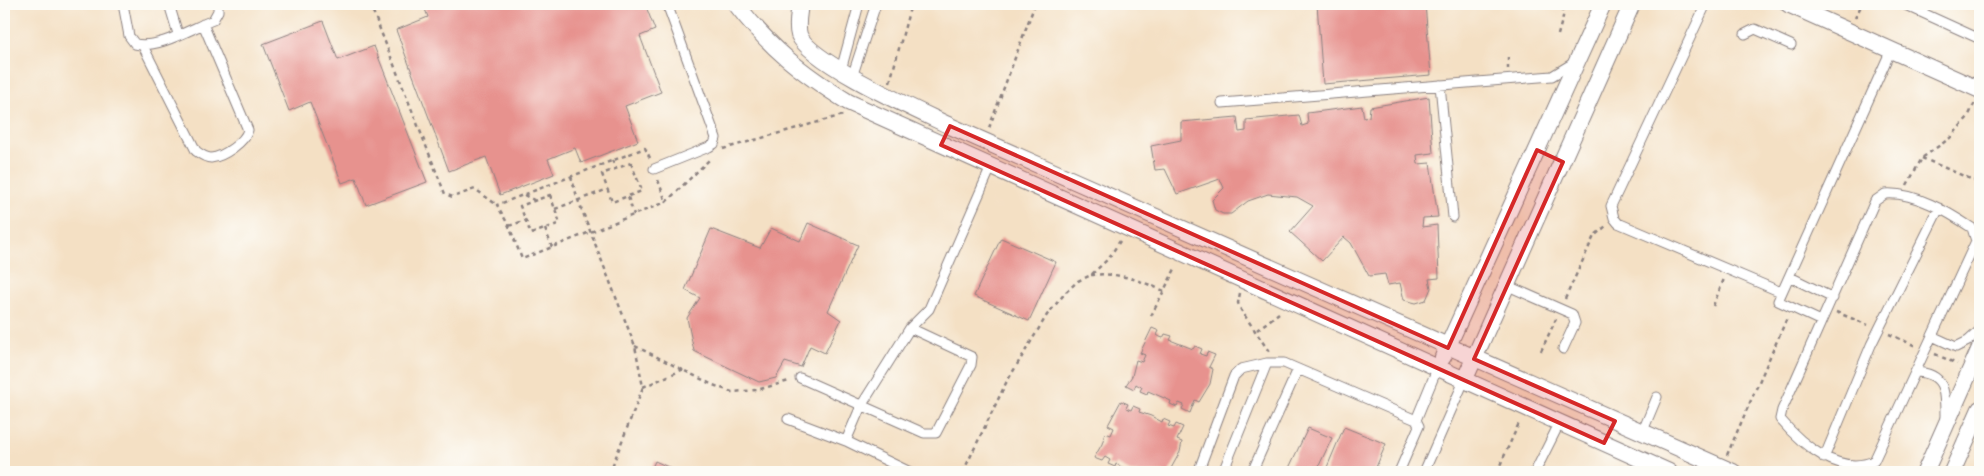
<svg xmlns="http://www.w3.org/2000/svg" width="1984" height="476" font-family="Sriracha,sans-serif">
  <rect width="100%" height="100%" fill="#fdfcf7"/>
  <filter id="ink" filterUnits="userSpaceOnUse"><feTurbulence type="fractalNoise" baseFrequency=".02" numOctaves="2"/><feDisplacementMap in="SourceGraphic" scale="10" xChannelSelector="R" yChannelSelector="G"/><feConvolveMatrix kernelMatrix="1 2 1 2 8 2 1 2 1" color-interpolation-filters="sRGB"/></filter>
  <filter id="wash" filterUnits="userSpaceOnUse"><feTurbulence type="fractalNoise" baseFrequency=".0096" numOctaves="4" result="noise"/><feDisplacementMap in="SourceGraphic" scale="20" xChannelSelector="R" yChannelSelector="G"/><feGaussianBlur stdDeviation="1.12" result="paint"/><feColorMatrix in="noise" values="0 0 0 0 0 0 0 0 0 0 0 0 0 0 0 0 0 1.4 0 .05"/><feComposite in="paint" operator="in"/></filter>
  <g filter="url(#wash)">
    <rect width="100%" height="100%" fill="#f4e0c4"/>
    <g id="blocks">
      <path fill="#e7928e" d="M423,4H645L655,30L640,36L661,92L625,106L638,141L581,163L575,148L548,159L554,174L500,195L486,157L449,171L396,30L428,17Z
        M1317,4H1425L1431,75L1323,84Z
        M323,21L338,60L374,46L427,182L366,205L356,178L342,183L310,102L289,111L263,44Z
        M1429,97L1433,153L1417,155L1418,164L1430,163L1438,217L1423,218L1422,227L1437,225L1439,278L1429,279L1431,288L1426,300L1416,303L1404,300L1400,283L1388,285L1385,274L1369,276L1351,243L1344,237L1322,261L1290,232L1313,206L1297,197L1268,194L1248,201L1231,214H1223L1215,210L1212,200L1224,188L1220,179L1177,194L1165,169L1155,170L1151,146L1181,140V122L1237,117L1239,132L1246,131V120L1299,115L1302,126L1308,124L1307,113L1362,106L1364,118L1369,117L1370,107Z
        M808,223L858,245L828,311L841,320L825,353L810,346L801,367L785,362L776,378L759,382L694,351L687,318L700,298L685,290L711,229L760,248L771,228L800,241Z
        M1001,238L1056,262L1029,321L974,296Z
        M1152,328L1159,331L1157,335L1160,337L1163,338L1165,334L1172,336L1170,340L1193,349L1195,346L1202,349L1200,354L1206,356L1207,352L1215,355L1209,367L1213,369L1210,384L1199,402L1195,400L1190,413L1182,409L1184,405L1179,403L1177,407L1170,404L1171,401L1148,391L1147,394L1140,391L1142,387L1139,386L1136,384L1134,389L1126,385L1132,376L1136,360L1142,362L1145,355L1140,353Z
        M1121,401L1128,404L1126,408L1131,410L1133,406L1140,409L1139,412L1151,416L1162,422L1163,419L1170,422L1168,426L1174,428L1176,424L1183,427L1177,440L1182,442L1180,452L1169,472H1132L1116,464L1115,467L1108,464L1110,460L1105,457L1102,461L1094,458L1102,444L1105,433L1111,435L1114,428L1108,425Z
        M1344,427L1386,444L1374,472H1325Z
        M1308,428L1332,438L1316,472H1298L1289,468Z
        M655,461L679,472H650Z"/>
    </g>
  </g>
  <g filter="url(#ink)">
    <use href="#blocks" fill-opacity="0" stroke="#8b8180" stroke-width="1"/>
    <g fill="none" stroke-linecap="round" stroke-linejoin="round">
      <defs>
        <path id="service" d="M123,4L129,36L135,44C159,49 190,29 213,20L218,11V4
          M169,4L178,34
          M1706,4L1611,206L1614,218L1618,223L1781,292
          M1903,4L1980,39
          M1745,34L1755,29L1791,45
          M143,46L196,151C200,154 205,158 211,158C223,157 245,142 248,130L203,24
          M841,70L859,4
          M852,77L876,4
          M1440,85L1453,217
          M1222,103L1552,76L1575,62
          M654,169L709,147L714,144L716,138L667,4
          M1885,194C1915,192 1948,212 1972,228L1976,241L1874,461C1839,476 1802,445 1780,419L1782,410L1875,201Z
          M1790,277L1833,298
          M1508,286L1572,314L1575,323L1563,349
          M1821,321L1778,301L1891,50
          M1932,336L1956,347L1968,341L1980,330
          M1915,372C1946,373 1945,392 1945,417
          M800,378L924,433H936L971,365L972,357L910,328
          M788,419L846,441
          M1642,433L1657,397
          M1824,458L1871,345L1939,208
          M910,472L846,441L861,406L910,328L929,309L991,167
          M1202,472L1200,467L1234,376L1241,369L1267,363
          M1223,472L1267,363H1284L1416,420L1437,369
          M1252,472L1298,369
          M1399,472L1419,426L1416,420
          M1424,472L1464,381
          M1535,472L1559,424"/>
        <path id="minor" d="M736,4C770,48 800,72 848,102L1669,472
          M800,4C799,13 796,25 799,35C810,63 921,112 950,126L1733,472
          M1788,4L1980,90
          M1443,357L1603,4
          M1464,381L1632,4
          M1925,472L1980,348
          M1952,472L1980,409"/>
      </defs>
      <use href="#service" stroke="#8b8180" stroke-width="11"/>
      <use href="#minor" stroke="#8b8180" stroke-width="18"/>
      <path stroke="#8b8180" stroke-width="2.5" stroke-dasharray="4 4" stroke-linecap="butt" d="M370,4L445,194L453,197L475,189L497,205
        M1855,18L1862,4
        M1558,35L1564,13L1561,4
        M1508,69V56
        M890,82L911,4
        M989,128L1035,4
        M723,149L843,115
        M650,158L645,148L497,205L509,226L522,259L666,202L709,160
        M1922,158L1980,183
        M612,160L616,169
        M631,163L642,191L612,202L602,174Z
        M571,176L578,200L635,346L643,387L610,472
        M658,180L666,202
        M1907,185L1922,158L1950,138L1968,117L1975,102
        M524,195L534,200
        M550,195L560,223L531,234L520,206Z
        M628,197L634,215
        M555,209L608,189
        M509,226L526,220
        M545,229L552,247
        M1091,275C1119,272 1139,280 1164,291
        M1240,293L1238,303L1241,310L1270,353
        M1565,299L1594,236L1606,226
        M1713,306L1724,279
        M1836,312L1868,325
        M1151,316L1176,267
        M1257,330L1279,313
        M1889,334L1916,346
        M635,346L713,385L732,392L757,390L789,381
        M1541,351L1556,319
        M1935,354L1957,364
        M643,387L684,369
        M1727,455L1787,318
        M963,472L1006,383L1047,315L1066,292L1078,281L1091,275L1108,259L1120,241
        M1497,472L1520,421"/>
      <use href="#service" stroke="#fff" stroke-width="9"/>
      <use href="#minor" stroke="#fff" stroke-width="16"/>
    </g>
  </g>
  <path fill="#d62828" fill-opacity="0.2" stroke="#d62828" stroke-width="4" stroke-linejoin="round" d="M950,126L1448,348L1537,150L1563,162L1474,359L1615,421L1604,443L941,145Z"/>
  <rect width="1984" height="476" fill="none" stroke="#fdfcf7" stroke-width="20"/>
</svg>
